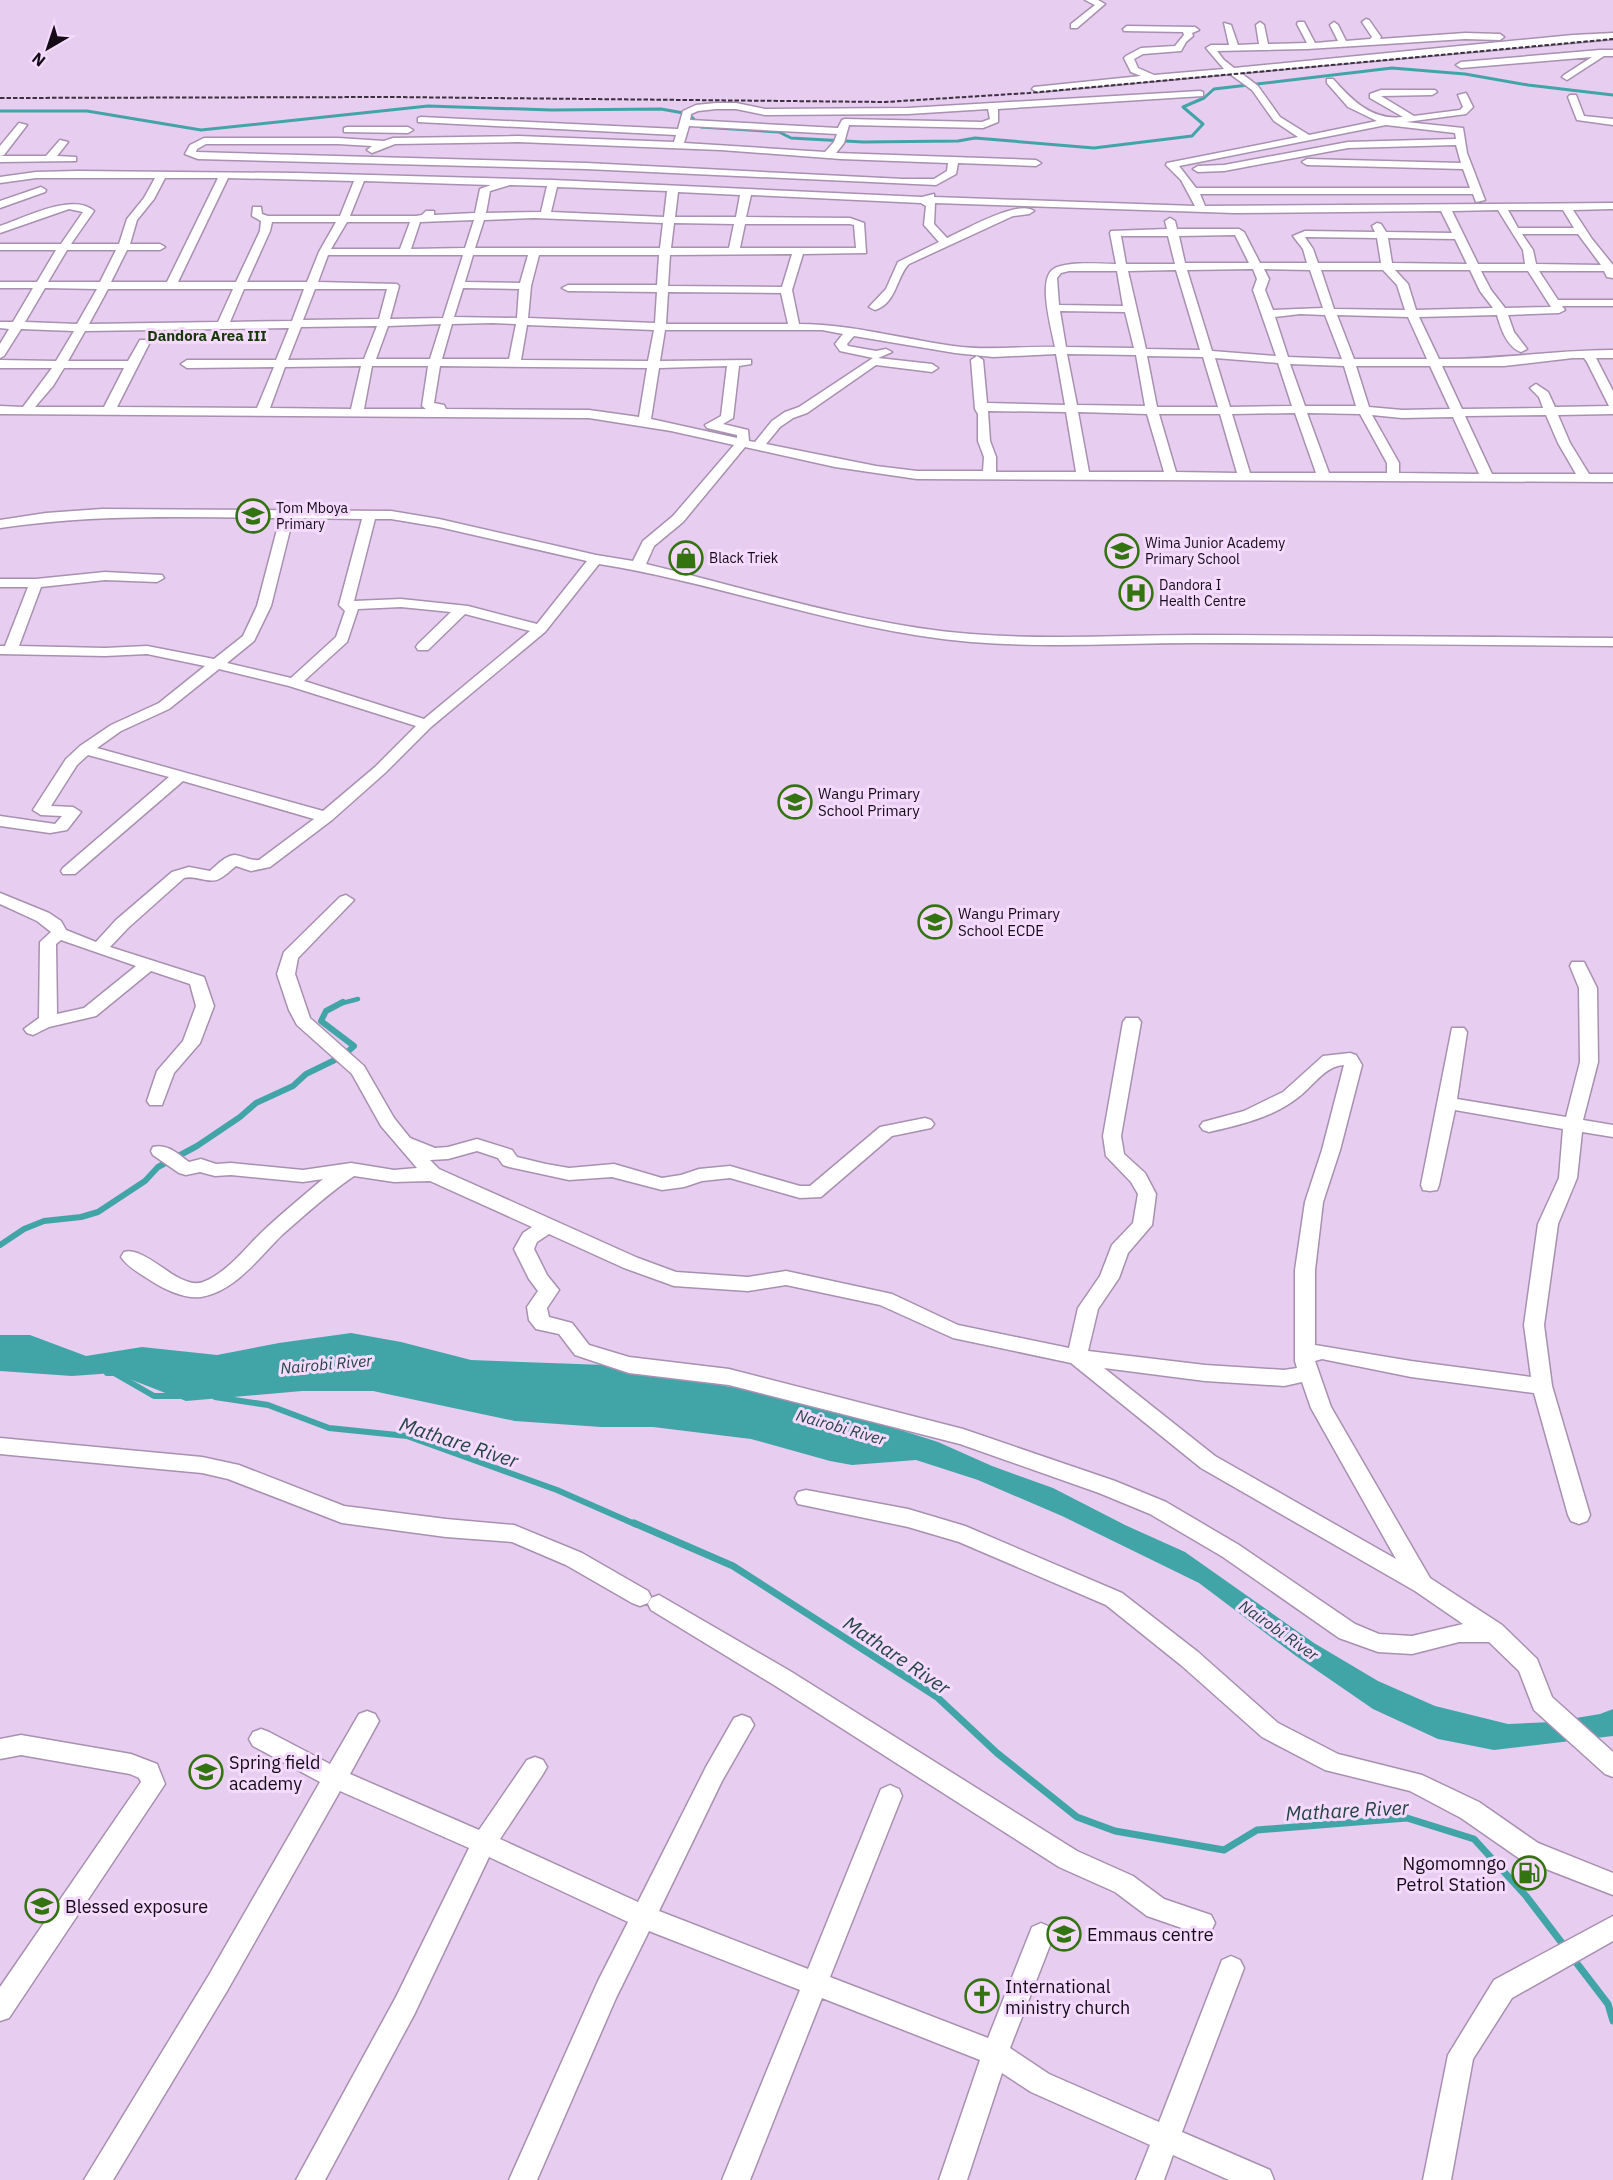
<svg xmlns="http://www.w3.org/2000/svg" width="1613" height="2180" font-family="'IBM Plex Sans',sans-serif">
  <rect width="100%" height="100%" fill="#e7cdef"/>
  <path fill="#41a5a8" d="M351,1333L401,1342L471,1360L605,1365L771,1394L831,1408L938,1442L992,1466L1053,1488L1125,1525L1185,1552L1314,1643L1378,1681L1435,1706L1508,1724L1552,1722L1600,1714L1613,1709V1736L1494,1750L1438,1739L1373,1709L1296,1656L1199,1583L1062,1516L978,1480L916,1460L852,1465L830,1461L751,1439L653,1427H601L515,1421L373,1391H302L186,1401L114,1373L72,1376L0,1371V1335H30L86,1356L142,1347L217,1355L279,1343Z"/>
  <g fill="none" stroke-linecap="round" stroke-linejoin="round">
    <path stroke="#41a5a8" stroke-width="3" d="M0,111H87L201,130L428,106L551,110L661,109L689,114L701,127L779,132L791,138L863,142L958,141L975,138L1094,148L1192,136L1203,124L1183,107L1204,98L1214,89L1392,68L1465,74L1528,85L1613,95"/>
    <path stroke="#41a5a8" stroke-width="4.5" d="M339,1004L358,999"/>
    <path stroke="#41a5a8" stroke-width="6" d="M0,1245L24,1229L44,1221L81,1217L98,1212L145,1181L158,1167L197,1146L240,1117L256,1103L293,1086L306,1074L343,1056L354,1046L321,1021L326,1011L343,1002
      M107,1373H114L154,1396H179
      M215,1397L268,1405L329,1428L407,1436L557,1490L637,1525"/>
    <path stroke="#41a5a8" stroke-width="7" d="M634,1523L733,1566L937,1697L997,1753L1077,1817L1115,1831L1224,1850L1257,1830L1407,1818L1474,1839L1526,1896L1565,1947
      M1572,1957L1608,2004L1613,2021"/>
    <defs>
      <path id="minor" d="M1085,0H1098L1105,4L1077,28H1071V24L1095,5Z
        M1366,19L1369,20L1381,37L1380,39L1465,33L1500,34L1504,37L1500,40L1465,39L1307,49L1217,51L1224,60L1234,68L1573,35L1613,33V39L1241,73L1258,86L1280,117L1309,135L1377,121L1348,107L1327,83V79H1333C1352,100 1372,121 1403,117L1370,98V94L1381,90H1435L1437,92L1432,95L1381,96L1414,116L1460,110L1463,107L1458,95L1466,93L1473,107L1466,114L1406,122L1463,128L1467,153L1485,200L1476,202L1473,194H1200L1205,206L1613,203V209L1573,210L1592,239L1613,265V278L1607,277L1604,271H1539L1558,300H1613V306H1562L1565,310L1559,313L1508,315L1514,332L1527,349L1521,352C1507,347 1501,329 1497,315L1419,317L1439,359C1497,360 1555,350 1613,350V358H1596L1613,391V414L1558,415L1570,443L1589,474H1613V482L917,479L835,467L745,447L683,522L654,546L646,564C753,590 861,625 971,634C1046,640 1122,635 1196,635C1335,635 1474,637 1613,638V646C1474,645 1336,643 1197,643C1122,643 1046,648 971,642C844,631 724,584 599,564L545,632L431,727L385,773L332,820L270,867L251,871L236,866C231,870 225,876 219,879C209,884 195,875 184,878L128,928L110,947L204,977L214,1006L200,1043L174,1073L162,1105H150L147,1101L157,1071L183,1041L196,1006L190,984L151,971L96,1016L49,1027L33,1035L27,1033L24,1029L39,1018L40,942L51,932L37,921L0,904V893L49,913L61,921L66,930L96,942L116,920L172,872L189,867L210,871C217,865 226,855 235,855C244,856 250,861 259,860L314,819L183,781L75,874H63L61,871L63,868L169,777L88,755L77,765L51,806L73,807L81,812L67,830L50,833L0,826V816L55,824L62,816L41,815L33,810L66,759L80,746L111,725L159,703L205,666L147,654L105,656L0,654V646H5L28,587H0V579H36L105,572L162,575L164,578L157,582L105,580L41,587L19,646L105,648L147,646L214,659L243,636L257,606L280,518C186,517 93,514 0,528V520L46,513L102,509L391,511L439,519L596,555L633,561L643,541L673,516L734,445L671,431L589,418L0,414V406L23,407L52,368H0V360L56,361L74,331L21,329L4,356L0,358V344L9,329L0,328V322H13L33,288H0V282H37L56,250H0V244H61L83,212L69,209L0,233V226C24,218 73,192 94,211L71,244H119L127,219L144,198L155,178H36L0,183V177L36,172L78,171L297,173L553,180L922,197L934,194V197L1195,206L1181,180L1166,165L1167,163L1298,137L1274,121L1252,90L1230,74L1037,92L1032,89L1034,87L1141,76L1131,72L1124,58L1126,56L1141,48L1175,46L1184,35L1183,32L1124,31L1123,29L1127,26L1195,27L1199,30L1192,33L1193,36L1186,42L1181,51L1143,54L1134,59L1138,68L1154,75L1224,69L1206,48L1211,45H1229L1224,23L1231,25L1238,45L1259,44L1256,25L1260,22L1264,25L1268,44L1307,43L1297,24L1298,22H1304L1315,43L1338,41L1330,25L1334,22L1338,25L1346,41L1370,39L1372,37L1362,22ZM1386,125L1455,133L1456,139L1348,142L1224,165L1198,166L1193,169L1198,172L1224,171L1348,148L1456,145L1461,163L1307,159L1302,162L1307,165L1463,169L1470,188H1196L1179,166ZM165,178H218L167,282H111L127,250H160L165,247L160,244H130L137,220L154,199ZM228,178L354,181L340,216H268L262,214L261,207H253L252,216L261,221L260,231L236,282H178ZM364,181L491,185L480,189L475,213L434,215V211H426L422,215L416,216H350ZM510,185L547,186L541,212L486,213L490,191ZM557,187L667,191L664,217L551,212ZM678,192L740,195L736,217H675ZM751,195L921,203L926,206L924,225L939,242L898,262L886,289L869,307L875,310C897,303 896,277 909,264L1013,216L1029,214L1034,211C1018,199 965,230 947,238L934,224L935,203L1234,213L1441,211L1452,233L1386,232L1381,224L1377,223L1372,226L1375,232L1305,231L1293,236L1303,249L1307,263H1260L1244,232L1239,229H1177L1175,221L1170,218L1165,221L1167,229L1111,231L1110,233L1116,264C1097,264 1073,261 1055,268C1036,277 1052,330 1055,347C1021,346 987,351 953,346C902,339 851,324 799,324L792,290L803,254L866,253L864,223L850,218L746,217ZM1498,210L1523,250L1525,264H1478L1452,211ZM1508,210H1563L1574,228H1518ZM534,218L663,223L660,248H475L484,220ZM474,220L465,248L411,249L420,222ZM272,222H336L319,252L307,282H247L270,231ZM347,222H410L400,249H331ZM674,223L734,224L729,248H671ZM745,224H850L854,225L856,248H740ZM1522,234H1578L1601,265L1536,264L1533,250ZM1235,235L1249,263H1185L1179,236ZM1121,236H1168L1175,264H1126ZM1305,237L1377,238L1381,263H1318L1313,249ZM1388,238L1455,239L1467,264L1392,263ZM67,250H116L100,282H48ZM792,254L782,287L668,286L670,255ZM328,255H463L443,318L390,319L399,286L397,284L318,282ZM473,255H528L520,283L465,282ZM539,255H659L657,285H568L562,288L568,291L657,292L655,323L528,318L531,286ZM1253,269L1257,279L1253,290L1276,356L1212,351L1187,270ZM1264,269L1310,270L1323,308L1273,310L1265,290L1269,279ZM1176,270L1200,350L1146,349L1128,271ZM1321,270H1383L1397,285L1405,310L1334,309ZM1395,270H1470L1480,291L1493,308L1416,310L1408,284ZM1069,271H1117L1123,306L1059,305L1057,278L1061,273ZM1481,271H1528L1551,307L1505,308L1491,290ZM45,288L97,289L77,324L25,322ZM463,288L519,289L517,318L454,317ZM108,289H233L218,322L89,324ZM244,289H304L292,321L230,322ZM315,289H387L379,319L303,320ZM668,292L781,293L788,324H666ZM1060,311L1125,312L1134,348L1066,347ZM1300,314L1325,315L1342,359L1288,357L1275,317ZM1337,315L1408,317L1427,359H1354ZM492,323L516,324L509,359H442L452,324ZM441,324L430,359H376L388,326ZM527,325L654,330L648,361L521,360ZM377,326L364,359L288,360L301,327ZM289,328L276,360H187L181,364L187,368L274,367L257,408L117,407L150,342L148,340H140L128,361H68L85,331ZM665,330H822L843,334L835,344L840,351L873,358L799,407L785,412L772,421L755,442L749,441L748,430L723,424L733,418L739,366L751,364V360L660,361ZM854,336L955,353L993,357L1056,354L1065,405L987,403L983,360L977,356L971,360L975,409L978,414V441L984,457L983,471H917L876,466L766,444L780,427L793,418L807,413L876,365L932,372L938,368L932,364L878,358L892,352L886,349L876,351L848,346L847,344ZM1067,354L1136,355L1145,406L1077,405ZM1147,356L1203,357L1218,407H1157ZM1215,358L1278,363L1292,406L1230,407ZM1573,358H1584L1587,362L1609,406L1555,407L1548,392L1536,384L1530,388L1539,397L1543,408L1462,409L1442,366H1504ZM1290,364L1344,366L1356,406H1305ZM372,366H428L422,406L426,409H364ZM440,366L647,368L639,417L589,410L446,409L444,405L434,403ZM727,366L721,416L705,425L707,428L737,435V438L651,419L659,368ZM1356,366H1430L1450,409L1402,410L1369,407ZM285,367L361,366L351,409L270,408ZM64,368H124L104,407H35L53,386ZM988,411L1066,412L1076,472H996V457L990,441ZM1078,412L1147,414L1164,472H1089ZM1295,413L1316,473H1250L1232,414ZM1307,413L1360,414L1387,463V473H1329ZM1159,414H1220L1237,473L1176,472ZM1372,415L1402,418L1453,417L1479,474L1399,473V463ZM1546,415L1558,443L1576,474H1492L1465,416ZM293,518L362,519L339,605L345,611L336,637L291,678L227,663L254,641L271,606ZM375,519H391L439,527L587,561L537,624L468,606L401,599L354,601ZM401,607L451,612L418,644L416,647L418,650H428L465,614L530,631L424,719L304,681L347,642L358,609ZM219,669L289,686L416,726L375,767L323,811L97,748L121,731L169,709ZM61,940L136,966L84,1008L57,1014L56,944Z
        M1600,50H1613V56H1604L1567,80L1562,77L1564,75L1592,57L1461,68L1456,65L1461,62Z
        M1200,91L1203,92V96L998,109V122L983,128L849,125L844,143L836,153L1036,160L1041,163L1036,166L958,163L956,174L936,185L586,169L198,159L185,154L190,145L204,138H338L384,141L393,138L518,136L674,142L676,135L418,122V118L421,117L678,129L683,111L696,105L716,103H736L765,109L908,108ZM716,109H736L765,115L908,114L988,109L990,119L982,122L845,119L842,120L838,128L690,120L691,114L698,111ZM689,126L837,134L834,142L825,152L684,143ZM518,142L721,150L841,159L948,163L947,171L934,179H903L586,163L196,152L197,149L206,144H338L372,146L367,150L372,153L395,144Z
        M1570,95H1576L1584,116L1613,119V125L1577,120L1568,97Z
        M19,123L27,125L4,155L0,156V146Z
        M347,127H408L413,130L408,133L344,132V128Z
        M60,140L68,142L57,156L76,157V161L0,162V156H46Z
        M41,187L46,190L45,192L0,208V201Z
        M346,895L354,900L298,958L295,974L310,1018L364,1066L394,1118L410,1138L435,1148L448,1147L477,1139L512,1150L517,1157L546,1164L569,1168L614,1164L662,1178L681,1175L699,1169L730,1166L800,1186H810L880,1127L925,1118L931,1120L934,1124L931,1128L892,1136L821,1197L800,1198L730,1178L702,1181L684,1187L662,1190L612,1177L569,1180L509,1167L503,1165L498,1158L477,1151L448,1159L430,1160L439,1169L638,1258L676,1272L748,1277L786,1271L892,1294L958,1325L1069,1348L1078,1308L1100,1276L1112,1245L1133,1223L1138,1194L1131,1182L1106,1156L1103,1136L1123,1022L1126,1018H1138L1141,1022L1121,1136L1124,1154L1145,1173L1156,1194L1152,1225L1128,1253L1119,1278L1098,1309L1088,1351L1205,1365L1284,1370L1297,1368L1295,1361V1270L1305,1202L1322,1150L1344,1065C1324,1066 1312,1088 1296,1099C1271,1118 1239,1125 1209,1132L1203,1130L1200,1126L1203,1122L1244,1111L1283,1092L1323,1056L1350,1053L1356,1055L1362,1065L1340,1150L1323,1202L1315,1270V1345L1411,1361L1531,1377L1524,1325L1538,1224L1559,1178L1563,1129L1455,1110L1439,1185L1437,1190L1430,1191L1423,1190L1421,1185L1452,1028H1464L1467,1032L1457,1099L1566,1117L1580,1062L1579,988L1570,966L1572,962H1584L1597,988L1598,1062L1583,1120L1613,1125V1137L1582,1132L1577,1178L1558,1224L1544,1325L1552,1386L1590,1515L1587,1521L1579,1524L1571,1521L1568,1515L1534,1393L1411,1377L1322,1359L1315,1361L1331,1407L1430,1578L1502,1625L1537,1659L1552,1697L1613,1752V1777L1605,1774L1534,1710L1519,1671L1489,1642H1459L1412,1654L1378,1652L1339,1638L1223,1557L1150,1514L1099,1493L960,1444L729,1385L629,1373L575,1355L559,1334L536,1329L529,1320L527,1307L538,1291L529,1279L514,1249L523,1233L532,1227L430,1181L394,1182L354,1176C329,1193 306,1214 283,1234C259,1257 236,1291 201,1297C185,1299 166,1290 153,1282C143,1275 128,1268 121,1257L124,1252C140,1247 165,1272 181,1279C188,1282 196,1285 203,1282C227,1273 245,1248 263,1231C282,1213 303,1196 323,1179L303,1182L231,1175L215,1176L200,1172L186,1175L179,1173L153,1155L151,1151L153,1147C167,1143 178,1154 189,1162L201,1159L216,1164L231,1163L303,1170L351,1163L394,1170L417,1168L381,1126L352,1074L297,1025L289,1010L277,974L284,952L340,897ZM549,1234L624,1268L674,1286L748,1291L786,1285L880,1305L953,1338L1071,1363L1201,1468L1415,1591L1463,1624L1412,1636L1379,1634L1355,1624L1239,1545L1166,1502L1115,1481L963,1429L729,1369L629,1357L589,1345L572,1323L549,1317L547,1308L559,1290L547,1275L534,1249L537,1242ZM1104,1368L1205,1381L1284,1386L1302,1382L1311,1408L1396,1559L1215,1456Z
        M0,1438L202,1457L239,1465L344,1506L446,1519L514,1525L582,1553L648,1591L651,1597L648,1603L640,1606L632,1603L566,1565L512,1542L446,1537L342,1523L228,1479L202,1473L0,1454Z
        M806,1490L908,1509L965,1526L1122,1593L1198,1652L1278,1723L1338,1754L1422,1775L1479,1802L1538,1843L1613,1873V1895L1520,1859L1461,1818L1410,1791L1325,1770L1262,1737L1182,1666L1106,1605L959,1542L908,1527L798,1504L795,1498L798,1492Z
        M659,1595L790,1671L1077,1851L1133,1876L1164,1899L1211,1915L1215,1923L1211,1931L1202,1935L1147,1916L1115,1892L1059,1867L774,1685L651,1610L648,1604L651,1598Z
        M367,1711L375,1714L379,1721L350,1774L479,1830L527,1760L535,1757L543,1760L547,1767L543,1774L500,1839L638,1902L706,1767L734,1718L742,1715L750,1718L754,1725L722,1781L659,1911L808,1969L881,1789L890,1785L899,1789L902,1796L830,1977L988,2038L1032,1927L1041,1923L1050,1927L1054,1935L1010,2048L1049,2074L1159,2122L1222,1960L1231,1956L1240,1960L1244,1968L1182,2132L1270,2170L1274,2180H1229L1173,2155L1164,2180H1136L1150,2145L1031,2092L1002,2073L967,2180H939L980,2060L822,1998L750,2180H722L800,1990L649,1931L616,1998L537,2180H509L598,1981L628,1922L489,1857L414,2015L325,2180H296L396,1997L469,1848L340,1791L227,1991L113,2180H84L209,1975L320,1782L253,1746L249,1739L253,1732L261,1729L269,1732L330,1764L359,1714Z
        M21,1735L131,1754L157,1764L165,1784L9,2018L0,2021V1987L141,1782L139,1778L130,1774L21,1755L0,1759V1739Z
        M1613,1916V1941L1512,1998L1473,2059L1451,2180H1423L1448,2055L1494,1980Z"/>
    </defs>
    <use href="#minor" stroke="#a890b0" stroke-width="3"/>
    <use href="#minor" fill="#fff" fill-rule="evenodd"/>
    <path stroke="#3c2f40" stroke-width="2" stroke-dasharray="4.5 2" stroke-linecap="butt" d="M0,98L392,97L885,102L1029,93L1613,39"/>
  </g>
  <defs>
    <symbol id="school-ring" viewBox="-11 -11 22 22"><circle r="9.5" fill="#f4dafd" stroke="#337410" stroke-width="1.5"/><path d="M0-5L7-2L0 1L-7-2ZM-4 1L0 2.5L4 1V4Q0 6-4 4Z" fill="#337410"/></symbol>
    <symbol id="shop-ring" viewBox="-11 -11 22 22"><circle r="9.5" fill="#f4dafd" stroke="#337410" stroke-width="1.5"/><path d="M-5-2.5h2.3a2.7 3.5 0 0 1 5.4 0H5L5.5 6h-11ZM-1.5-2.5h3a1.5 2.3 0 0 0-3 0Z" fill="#337410"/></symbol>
    <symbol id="hospital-ring" viewBox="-11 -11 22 22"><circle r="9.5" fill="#f4dafd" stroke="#337410" stroke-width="1.5"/><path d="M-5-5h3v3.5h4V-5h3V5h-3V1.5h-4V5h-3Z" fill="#337410"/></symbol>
    <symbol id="fuel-ring" viewBox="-11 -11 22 22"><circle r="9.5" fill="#f4dafd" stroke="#337410" stroke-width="1.5"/><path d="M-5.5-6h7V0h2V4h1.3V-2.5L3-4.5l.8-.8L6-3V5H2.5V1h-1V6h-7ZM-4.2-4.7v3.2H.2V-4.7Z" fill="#337410"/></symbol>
    <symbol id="church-ring" viewBox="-11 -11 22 22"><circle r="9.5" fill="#f4dafd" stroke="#337410" stroke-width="1.5"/><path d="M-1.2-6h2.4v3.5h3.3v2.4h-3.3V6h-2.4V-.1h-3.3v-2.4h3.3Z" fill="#337410"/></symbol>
  </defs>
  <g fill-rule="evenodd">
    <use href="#school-ring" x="234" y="497" width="38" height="38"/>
    <use href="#school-ring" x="1103" y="532" width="38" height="38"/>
    <use href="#shop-ring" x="667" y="539" width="38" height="38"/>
    <use href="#hospital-ring" x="1117" y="574" width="38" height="38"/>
    <use href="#school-ring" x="776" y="783" width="38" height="38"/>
    <use href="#school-ring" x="916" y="903" width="38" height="38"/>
    <use href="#school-ring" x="187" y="1753" width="38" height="38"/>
    <use href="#fuel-ring" x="1510" y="1854" width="38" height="38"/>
    <use href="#school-ring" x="23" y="1887" width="38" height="38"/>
    <use href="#school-ring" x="1045" y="1915" width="38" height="38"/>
    <use href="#church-ring" x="963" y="1977" width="38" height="38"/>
  </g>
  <g text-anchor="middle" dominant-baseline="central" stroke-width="6" stroke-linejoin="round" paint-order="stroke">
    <g font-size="14" fill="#140b17" stroke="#f4dafd" text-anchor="start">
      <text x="276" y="508">Tom Mboya<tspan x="276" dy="16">Primary</tspan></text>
      <text x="1145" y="543">Wima Junior Academy<tspan x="1145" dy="16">Primary School</tspan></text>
      <text x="709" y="558">Black Triek</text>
      <text x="1159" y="585">Dandora I<tspan x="1159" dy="16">Health Centre</tspan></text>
    </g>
    <g font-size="15" font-weight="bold" fill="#18370a" stroke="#f4dafd">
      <text x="207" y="335">Dandora Area III</text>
    </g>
    <g font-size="15" fill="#140b17" stroke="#f4dafd" text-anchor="start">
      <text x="818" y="793">Wangu Primary<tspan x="818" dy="17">School Primary</tspan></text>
      <text x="958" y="913">Wangu Primary<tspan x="958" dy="17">School ECDE</tspan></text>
    </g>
    <g font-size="16" font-style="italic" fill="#254444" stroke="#f4dafd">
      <text transform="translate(326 1364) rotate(-5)">Nairobi River</text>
      <text transform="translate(841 1427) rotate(16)">Nairobi River</text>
      <text transform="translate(1279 1630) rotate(35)">Nairobi River</text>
    </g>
    <g font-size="18" fill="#140b17" stroke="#f4dafd" text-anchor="start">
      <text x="229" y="1762">Spring field<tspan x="229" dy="21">academy</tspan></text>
      <text x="1506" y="1863" text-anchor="end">Ngomomngo<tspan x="1506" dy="21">Petrol Station</tspan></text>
      <text x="65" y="1906">Blessed exposure</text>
      <text x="1087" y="1934">Emmaus centre</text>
      <text x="1005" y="1986">International<tspan x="1005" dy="21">ministry church</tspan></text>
    </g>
    <g font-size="20" font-style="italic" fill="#254444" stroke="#f4dafd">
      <text transform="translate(459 1442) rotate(18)">Mathare River</text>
      <text transform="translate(897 1655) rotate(34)">Mathare River</text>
      <text transform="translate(1347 1810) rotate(-3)">Mathare River</text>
    </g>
  </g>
  <g transform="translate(48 48) rotate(219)" stroke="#f4dafd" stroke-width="4.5" paint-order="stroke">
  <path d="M0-4.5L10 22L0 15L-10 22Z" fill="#140b17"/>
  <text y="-9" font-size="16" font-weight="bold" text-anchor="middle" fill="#140b17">N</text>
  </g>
</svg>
